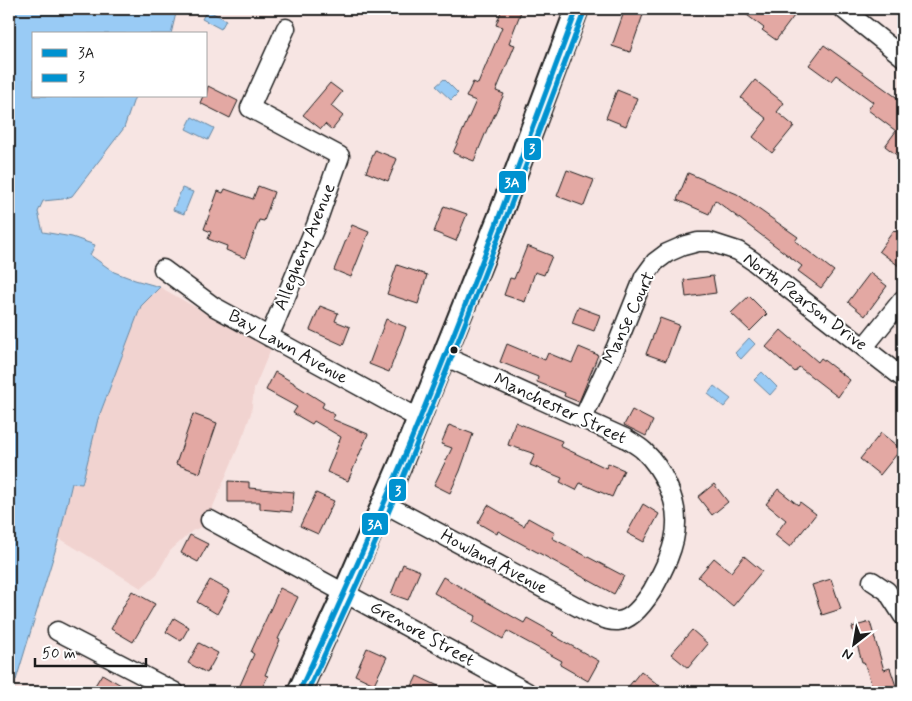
<svg xmlns="http://www.w3.org/2000/svg" width="912" height="701" font-family="Mynerve,sans-serif">
  <rect width="100%" height="100%" fill="#f7e5e3"/>
  <filter id="ink" filterUnits="userSpaceOnUse"><feTurbulence type="fractalNoise" baseFrequency=".02" numOctaves="2"/><feDisplacementMap in="SourceGraphic" scale="10" xChannelSelector="R" yChannelSelector="G"/><feConvolveMatrix kernelMatrix="1 2 1 2 8 2 1 2 1" color-interpolation-filters="sRGB"/></filter>
  <g filter="url(#ink)">
    <path fill="#f1d3d0" d="M160,287L207,314L272,346L254,389L251,413L245,431L212,509L208,524L192,531L170,551L157,574L141,588L59,538L72,483L82,484L98,419L141,306Z"/>
    <path fill="#99cbf5" stroke="#67859e" d="M9,9H177L171,34H34V96H135L124,128L72,196L63,199L43,201L38,212L43,232L72,237L95,245L90,255L114,272L135,280L160,287L141,306L98,419L82,484L72,483L59,538L16,680L9,676Z
      M207,10L226,20L221,29L202,19Z
      M444,79L458,93L451,100L436,86Z
      M192,117L214,128L208,140L186,129Z
      M182,188L193,192L184,214L173,210Z
      M749,338L755,344L741,359L735,353Z
      M762,372L777,387L770,395L754,380Z
      M714,386L731,399L724,407L708,394Z"/>
    <path fill="#e3a8a3" stroke="#1c1c1c" d="M502,9H522L509,43L515,45L496,91L504,94L489,127H488L474,161L453,153L476,101L466,97L473,82L478,84L502,27L496,25Z
      M625,9H645L630,52L612,46Z
      M739,9H784L794,16L776,40L762,30L764,28Z
      M824,45L903,102V160L885,146L896,131L868,110L873,102L836,75L831,81L809,65Z
      M755,80L784,103L777,112L794,126L772,153L753,137L767,119L741,98Z
      M330,83L342,92L331,106L343,116L332,130L325,124L321,129L303,115Z
      M208,86L238,101L230,118L200,103L203,96H206Z
      M617,90L637,98L626,126L606,118Z
      M375,150L397,159L388,181L366,172Z
      M567,170L594,180L584,206L557,196Z
      M688,173L737,194L798,237L795,241L834,271L821,288L798,271L802,266L715,200L709,214L677,200Z
      M258,186L274,192L264,221L259,220L245,258L226,250L227,246L208,239L211,232L204,229L218,191L223,193L225,189L253,199Z
      M444,206L467,214L456,241L434,232Z
      M903,221V269L879,251L894,230L896,232Z
      M352,225L369,232L351,277L334,270Z
      M527,246L552,256L544,275L535,272L525,302L504,295L510,278L514,279Z
      M397,265L427,275L418,304L387,294Z
      M870,273L887,286L865,316L848,302Z
      M713,276L716,293L686,297L684,280Z
      M749,296L767,314L750,331L731,313Z
      M320,306L338,313L335,321L350,327L343,345L310,330Z
      M578,307L600,315L594,331L572,323Z
      M660,318L679,325L666,361L646,354Z
      M386,319L406,327L389,372L369,364Z
      M781,330L818,362L821,358L850,380L838,397L799,367L795,372L766,347Z
      M507,344L545,360L548,353L572,363L579,347L598,355L579,402L564,396L565,393L537,382L538,377L500,362Z
      M275,372L294,383V384L324,403L322,407L335,415L332,419L368,434L348,481L327,472L341,437L314,421L312,424L293,413L297,407L266,390Z
      M632,410L653,421L646,436L624,425Z
      M193,414L217,423L200,473L176,464Z
      M515,422L562,441L560,446L606,468L608,463L624,470L612,497L580,483L576,490L560,482L562,478L530,465L535,454L508,445Z
      M449,425L473,434L460,471L450,493L434,485L452,448L441,444Z
      M881,433L901,449L880,475L860,459Z
      M228,481L249,482V488L294,492L292,512L260,509V502H228Z
      M714,484L728,502L712,515L698,497Z
      M778,489L798,505L800,502L816,514L790,547L775,535L786,520L766,504Z
      M316,493L334,501L318,534L300,526Z
      M643,504L659,514L644,542L627,533Z
      M488,505L524,526L528,518L555,533L552,538L624,576L614,594L550,559L498,531L497,534L478,523Z
      M190,535L208,544L198,562L181,553Z
      M744,556L762,571L733,606L698,577L714,558L731,572Z
      M403,564L420,571L408,600L391,594Z
      M443,577L524,623L527,618L554,633L552,635L599,661L588,681L560,665L562,661L507,631L503,639L473,622L476,616L434,593Z
      M831,579L841,609L822,615L812,585Z
      M210,580L230,591L217,614L197,602Z
      M280,588L298,597L278,639L280,640L265,675L268,676L260,692H237L254,654L251,652Z
      M132,591L155,604L133,642L111,629Z
      M174,618L189,627L181,641L166,632Z
      M870,622L884,670L890,668L898,692H874L864,662H862L852,627Z
      M692,630L708,644L688,668L671,654Z
      M199,643L218,653L207,673L188,663Z
      M367,648L387,657L374,684L355,675Z
      M641,671L667,692H624Z
      M102,674L133,692H91Z
      M417,676L451,692H409Z"/>
    <g fill="none" stroke-linecap="round" stroke-linejoin="round">
      <defs>
        <path id="minor" d="M843,9L903,57
          M163,269L213,306L418,418
          M269,337L316,225L340,156L250,108L286,28
          M864,347L903,299
          M583,418L616,347L644,277L655,262L667,253L683,246L698,242H710L738,251L753,261L903,378
          M383,503L589,613C598,616 608,622 618,621C632,620 645,602 652,591C663,571 676,547 676,523C677,499 662,468 644,451C639,446 631,442 625,438L444,356
          M210,520L527,692
          M872,581L887,591L903,616
          M57,631L175,692"/>
        <path id="tertiary" d="M299,692L345,592L401,463L499,218L577,9"/>
      </defs>
      <use href="#minor" stroke="#1c1c1c" stroke-width="21"/>
      <use href="#tertiary" stroke="#1c1c1c" stroke-width="26"/>
      <use href="#minor" stroke="#fff" stroke-width="18"/>
      <use href="#tertiary" stroke="#fff" stroke-width="22"/>
      <defs>
        <path id="bus-1" d="M299,692C334,616 368,541 401,464C464,314 520,161 577,9"/>
        <path id="bus-2" d="M307,692C342,617 377,542 408,465C470,315 527,163 584,12"/>
      </defs>
      <use href="#bus-1" stroke="#fff" stroke-width="9"/>
      <use href="#bus-2" stroke="#fff" stroke-width="9"/>
      <use href="#bus-1" stroke="#0092d0" stroke-width="5"/>
      <use href="#bus-2" stroke="#0092d0" stroke-width="5"/>
    </g>
  </g>
  <circle fill="#1c1c1c" stroke="#fff" stroke-width="2" cx="454" cy="350" r="4.5"/>
  <g text-anchor="middle" dominant-baseline="central" stroke-width="4" stroke-linejoin="round" paint-order="stroke">
    <g font-size="18" fill="#1c1c1c" stroke="#fff">
      <text transform="translate(305 247) rotate(-68)">Allegheny Avenue</text>
      <text transform="translate(805 302) rotate(37)">North Pearson Drive</text>
      <text transform="translate(629 318) rotate(-65)">Manse Court</text>
      <text transform="translate(288 347) rotate(29)">Bay Lawn Avenue</text>
      <text transform="translate(560 409) rotate(25)">Manchester Street</text>
      <text transform="translate(494 562) rotate(28)">Howland Avenue</text>
      <text transform="translate(422 634) rotate(29)">Grenore Street</text>
    </g>
  </g>
  <g stroke="#fff" stroke-width="2">
    <rect x="523" y="137" width="19" height="24" rx="5" fill="#0092d0"/>
    <rect x="498" y="170" width="29" height="24" rx="5" fill="#0092d0"/>
    <rect x="388" y="478" width="19" height="24" rx="5" fill="#0092d0"/>
    <rect x="361" y="512" width="28" height="24" rx="5" fill="#0092d0"/>
  </g>
  <g font-size="14" text-anchor="middle" font-weight="bold" fill="#fff">
    <text x="532" y="153">3</text>
    <text x="512" y="187">3A</text>
    <text x="398" y="495">3</text>
    <text x="375" y="529">3A</text>
  </g>
  <rect width="912" height="701" fill="none" stroke="#fff" stroke-width="30"/>
  <rect x="15" y="15" width="882" height="671" fill="none" stroke="#1c1c1c" stroke-width="2" filter="url(#ink)"/>
  <rect x="32" y="32" width="175" height="65" fill="#ffffff" stroke="#a4a4a4"/>
  <rect x="42" y="49" width="25" height="8" fill="#0092d0" stroke="#a4a4a4"/>
  <text x="78" y="58" font-size="15" fill="#1c1c1c">3A</text>
  <rect x="42" y="74" width="25" height="8" fill="#0092d0" stroke="#a4a4a4"/>
  <text x="78" y="82" font-size="15" fill="#1c1c1c">3</text>
  <g transform="translate(854 644) rotate(211)" stroke="#ffffff" stroke-width="4" paint-order="stroke">
  <path d="M0-4L9 19L0 12L-9 19Z" fill="#1c1c1c"/>
  <text y="-8" font-size="14" font-weight="bold" text-anchor="middle" fill="#1c1c1c">N</text>
  </g>
  <path d="M35 658v8h111v-8" fill="none" stroke="#1c1c1c" stroke-width="2.5"/>
  <text x="42" y="658" font-size="15" fill="#1c1c1c" stroke="#ffffff" stroke-width="4" paint-order="stroke">50 m</text>
</svg>
